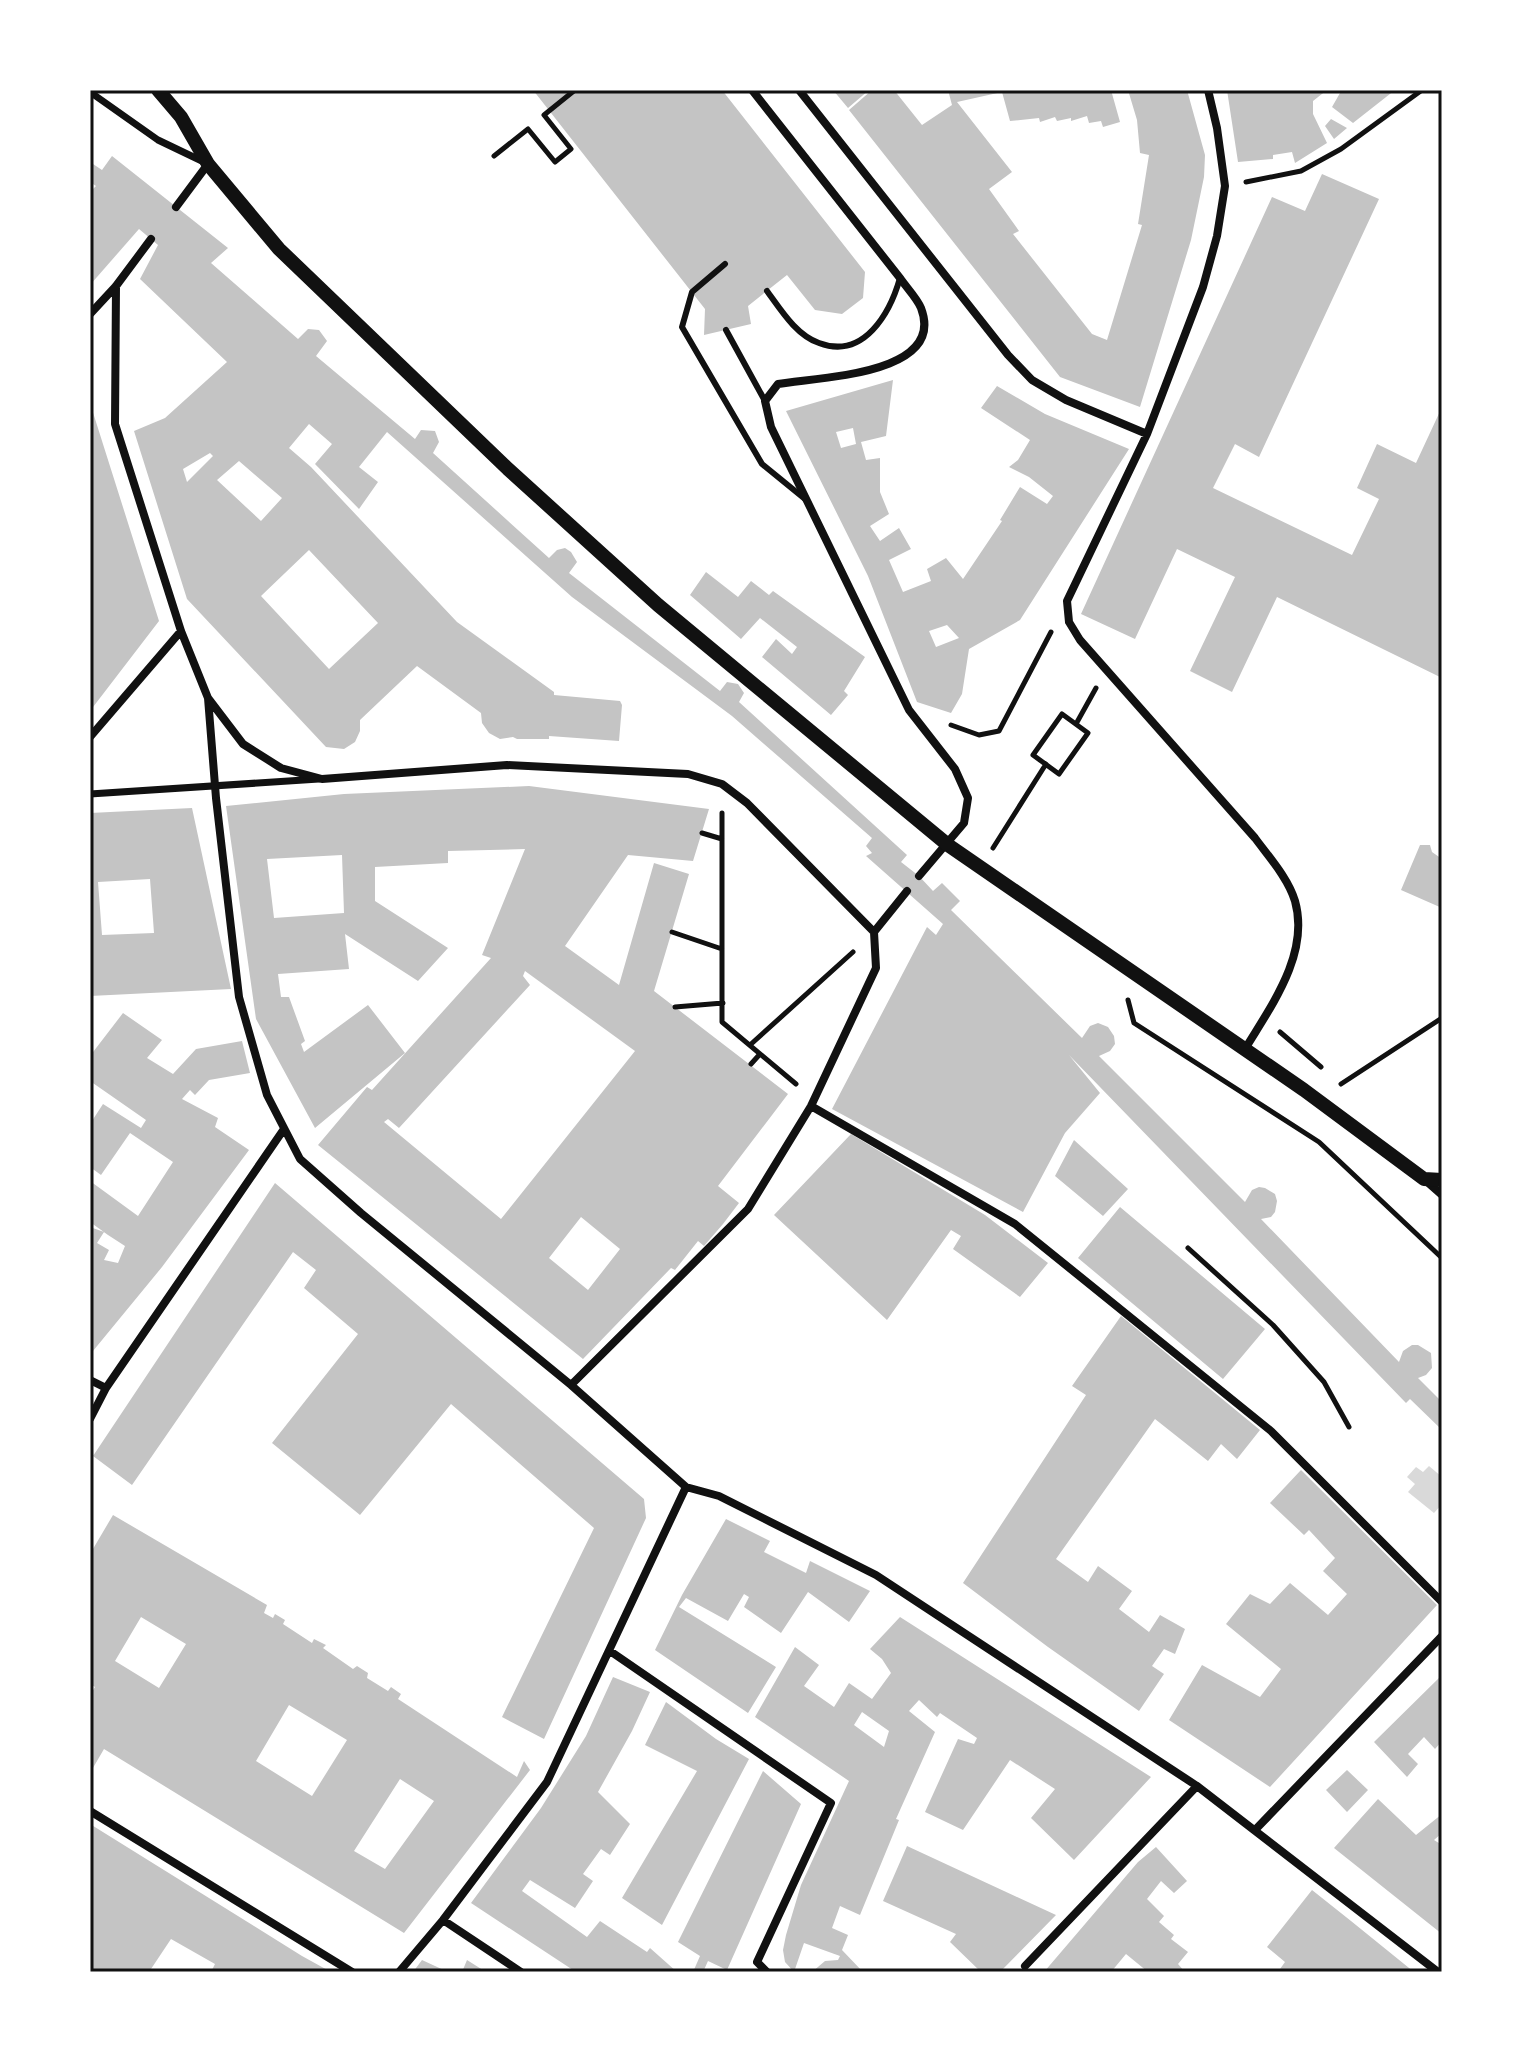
<svg xmlns="http://www.w3.org/2000/svg" width="1532" height="2062" font-family="'Varela Round',sans-serif">
  <rect width="100%" height="100%" fill="#fff"/>
  <path fill="#d9d9d9" d="M1429,1466L1442,1477V1504L1434,1513L1408,1492L1415,1484L1407,1477L1416,1467L1423,1472Z"/>
  <path fill="#c4c4c4" fill-rule="evenodd" d="M533,90H722L865,272L863,298L842,314L815,310L787,275L748,306L751,324L704,335L705,309Z
    M833,90H869L848,108Z
    M872,90H894L922,125L952,105L948,90H1111L1120,122L1103,127L1101,121L1089,123L1087,116L1071,121V118L1057,121L1055,117L1040,122L1039,118L1010,121L1002,92L957,102L1012,172L989,189L1019,231L1013,234L1092,334L1107,340L1142,225L1138,224L1149,155L1140,153L1137,120L1128,90H1187L1205,155L1204,177L1191,240L1140,407L1060,377L849,110Z
    M1227,90H1327L1313,101V114L1327,143L1295,163L1292,152L1273,155V159L1238,162Z
    M1335,90H1395L1353,123L1332,107L1340,93Z
    M1331,119L1347,128L1334,139L1325,126Z
    M112,156L228,248L211,263L298,339L308,329L319,330L327,341L316,356L415,439L421,430L435,431L439,442L433,453L549,558L557,550L565,548L571,552L577,562L569,573L720,691L727,682L738,684L744,693L739,702L907,855L901,862L919,876L933,891L942,883L960,901L951,910L1082,1038L1090,1026L1098,1023L1108,1027L1114,1036L1115,1044L1110,1051L1099,1056L1245,1202L1252,1190L1259,1187L1265,1188L1275,1194L1277,1201L1275,1212L1271,1217L1261,1219L1399,1362L1403,1351L1412,1345H1418L1431,1353L1432,1368L1426,1375L1418,1378L1442,1402V1430L1410,1399L1406,1403L1069,1055L1100,1093L1065,1133L1023,1212L832,1109L927,927L936,935L943,924L866,856L872,853L866,846L872,838L732,716L572,597L387,432L359,467L378,482L359,509L315,464L332,444L309,424L289,448L311,467L457,622L554,692V695L620,701L622,705L619,741L549,736V739H517L513,737L500,739L489,733L482,723L481,713L417,666L360,720V731L355,742L344,749L326,747L187,599L134,431L165,418L227,362L140,279L158,245L139,229L90,285V192L96,186L90,182V162L102,170ZM210,453L213,456L187,482L183,469ZM239,461L282,498L261,521L217,480ZM309,550L378,623L329,669L261,596Z
    M1322,174L1379,199L1259,457L1235,444L1213,488L1352,555L1379,499L1357,488L1377,444L1416,463L1442,407V678L1277,597L1232,692L1190,671L1235,577L1177,549L1135,639L1081,614L1272,197L1305,211Z
    M893,380L886,436L861,442L866,460L880,458V492L889,514L870,526L880,541L899,528L911,549L889,560L903,592L931,581L927,569L946,558L963,579L1002,521L1000,520L1020,487L1047,504L1053,496L1029,477L1009,467L1018,460L1030,440L981,408L997,386L1045,414L1129,449L1020,620L969,649L962,694L951,713L917,702L868,576L786,411ZM853,428L856,444L841,448L836,432ZM947,625L959,638L936,647L929,631Z
    M90,403L159,621L90,711Z
    M706,572L738,597L751,581L769,595L773,591L865,657L844,691L848,695L831,715L762,657L776,639L792,654L797,647L760,618L741,639L690,595Z
    M529,786L709,809L693,861L628,855L565,946L619,985L654,863L689,874L654,991L788,1094L718,1186L739,1203L723,1224L704,1246L698,1241L675,1270L671,1268L583,1359L318,1145L367,1087L372,1090L491,958L482,955L525,849L448,851V863L375,867V901L448,948L418,981L345,934L349,969L278,974L281,997H289L305,1041L301,1044L304,1052L368,1005L405,1053L315,1128L256,1019L226,806L344,794ZM342,855L344,913L274,918L267,859ZM525,971L635,1051L501,1219L384,1122L388,1119L399,1128L530,985L523,976ZM581,1217L620,1249L588,1290L549,1258Z
    M192,808L231,989L90,996V813ZM150,879L154,933L102,935L98,882Z
    M1420,845H1430L1432,852L1442,859V908L1401,890Z
    M123,1013L162,1040L147,1058L173,1074L196,1049L242,1041L250,1073L209,1080L195,1095L190,1090L182,1099L218,1118L215,1127L249,1150L162,1267L93,1351L90,1350V1227L104,1232L97,1243L109,1250L104,1260L118,1263L125,1246L108,1235L90,1222V1181L138,1216L173,1162L130,1133L101,1175L90,1167V1124L103,1104L141,1128L146,1120L90,1081V1056Z
    M851,1134L985,1215L1048,1263L1020,1297L953,1249L961,1236L951,1230L887,1320L774,1215Z
    M1074,1140L1128,1189L1103,1216L1055,1176Z
    M275,1183L644,1499L646,1518L544,1739L502,1717L594,1528L451,1404L360,1515L272,1443L358,1334L304,1288L316,1270L293,1252L132,1485L93,1456Z
    M1120,1207L1265,1329L1223,1379L1078,1258Z
    M1121,1316L1260,1430L1237,1459L1221,1444L1208,1461L1155,1419L1056,1559L1088,1582L1098,1566L1132,1591L1119,1609L1149,1632L1160,1615L1185,1629L1175,1654L1164,1649L1152,1666L1164,1674L1139,1711L1048,1647L963,1583L1086,1395L1072,1386Z
    M1301,1470L1437,1605L1270,1787L1169,1720L1202,1665L1260,1697L1281,1669L1226,1624L1250,1594L1270,1604L1290,1583L1328,1615L1347,1594L1323,1571L1335,1558L1309,1530L1304,1535L1270,1503Z
    M113,1515L267,1605L264,1613L273,1618L275,1614L285,1620L283,1624L312,1643L314,1639L326,1645L323,1648L353,1669L357,1666L368,1673L367,1678L388,1691L391,1687L401,1694L398,1699L517,1777L524,1761L530,1770L404,1933L104,1749L90,1773V1695L95,1687L90,1684V1554ZM141,1617L186,1644L159,1688L115,1661ZM289,1705L347,1740L312,1796L256,1761ZM400,1779L434,1801L385,1869L354,1851Z
    M726,1519L770,1541L764,1552L806,1573L810,1561L870,1591L849,1622L808,1592L781,1633L744,1607L749,1597L744,1594L728,1621L686,1598L679,1607L776,1667L748,1713L655,1650L682,1595Z
    M900,1617L1151,1777L1074,1860L1031,1818L1055,1789L1010,1760L963,1830L925,1812L958,1739L974,1744L977,1738L940,1713L937,1717L919,1700L909,1711L935,1732L896,1819L899,1820L860,1915L840,1906L832,1928L848,1935L842,1950L863,1972H812L825,1961L838,1960L840,1956L804,1943L794,1972L785,1962L783,1950L786,1935L801,1885L849,1781L755,1717L795,1647L819,1665L804,1686L834,1707L849,1683L872,1699L891,1673L882,1659L870,1649ZM862,1712L889,1731L884,1747L854,1725Z
    M1442,1675V1741L1435,1749L1424,1737L1408,1754L1418,1764L1407,1777L1374,1742Z
    M613,1677L650,1692L632,1731L598,1792L630,1824L610,1855L601,1849L583,1874L593,1881L575,1908L530,1880L522,1891L587,1937L600,1921L647,1952L650,1948L677,1972H576L471,1903L541,1808L586,1736Z
    M666,1702L716,1739L749,1759L662,1925L622,1898L697,1771L645,1745Z
    M1347,1770L1368,1790L1347,1812L1326,1790Z
    M763,1771L801,1804L727,1970L708,1961L703,1972H693L700,1956L678,1942Z
    M1378,1799L1416,1835L1442,1814V1833L1434,1840L1442,1845V1934L1334,1848Z
    M90,1824L302,1956L331,1972H211L215,1964L171,1939L149,1972H90Z
    M907,1846L1056,1915L1000,1972H981L950,1942L956,1934L883,1901Z
    M1156,1847L1187,1881L1174,1893L1161,1881L1147,1899L1164,1916L1159,1922L1174,1935L1171,1939L1188,1952L1178,1964L1185,1972H1148L1126,1954L1111,1972H1044L1138,1862Z
    M1312,1890L1351,1921L1414,1972H1283L1280,1969L1285,1962L1267,1947Z
    M422,1960L448,1972H413Z
    M467,1960L486,1972H462Z"/>
  <g fill="none" stroke-linecap="round" stroke-linejoin="round">
    <path stroke="#111" stroke-width="5" d="M494,156L528,129L555,162L571,149L544,115L575,90
      M1246,182L1301,171L1341,149L1422,90
      M1062,714L1088,733L1059,774L1033,755Z
      M1076,724L1096,688
      M951,725L979,735L999,731L1051,632
      M722,813V1022L796,1084
      M702,833L722,839
      M993,848L1046,764
      M672,932L722,949
      M1128,1000L1134,1023L1319,1142L1442,1258
      M675,1007L723,1003
      M1280,1032L1321,1067
      M750,1045L853,952
      M751,1064L760,1054
      M1341,1084L1442,1018
      M1188,1248L1273,1325L1324,1382L1349,1427"/>
    <path stroke="#111" stroke-width="6" d="M725,264L692,292L682,327L762,464L805,499
      M767,291C781,310 796,335 819,343C864,360 890,313 900,278
      M726,330L765,401"/>
    <path stroke="#111" stroke-width="7" d="M90,92L158,140L206,163
      M90,794L319,779"/>
    <path stroke="#111" stroke-width="8" d="M752,90L900,278C906,287 917,298 921,308C947,376 815,377 778,384L765,401L771,427L909,710L955,769L968,798L964,823L919,876
      M799,90L1008,355L1032,380L1066,400L1147,434
      M1208,90L1217,128L1225,186L1217,236L1203,287L1147,434L1067,601L1069,622L1080,640L1255,838C1269,857 1288,878 1295,901C1310,954 1271,1006 1245,1049
      M176,207L208,164
      M116,286L115,424L181,631L208,698L243,744L281,768L322,779L507,765L688,774L722,784L747,803L874,932
      M90,314L116,286L151,239
      M208,698L216,798L239,997L267,1095L300,1159L361,1213L571,1385L686,1487L719,1496L876,1575L1197,1786L1438,1972
      M90,737L181,631
      M811,1106L1015,1224L1271,1431L1442,1602
      M1425,1180L1442,1195
      M90,1380L106,1388
      M571,1385L748,1209L811,1106L876,968L874,932L907,891
      M90,1419L106,1388L284,1129
      M610,1651L831,1803L757,1962L767,1972
      M90,1811L352,1972
      M1255,1830L1442,1636
      M443,1920L521,1972
      M1025,1966L1197,1786
      M399,1972L443,1920L547,1782L686,1487"/>
    <path stroke="#111" stroke-width="14" d="M158,90L181,117L208,164L279,249L508,469L658,605L948,845L1304,1090L1424,1179L1442,1180"/>
  </g>
  <rect width="1532" height="2062" fill="none" stroke="#ffffff" stroke-width="184"/>
  <rect x="92" y="92" width="1348" height="1878" fill="none" stroke="#111" stroke-width="3"/>
</svg>
